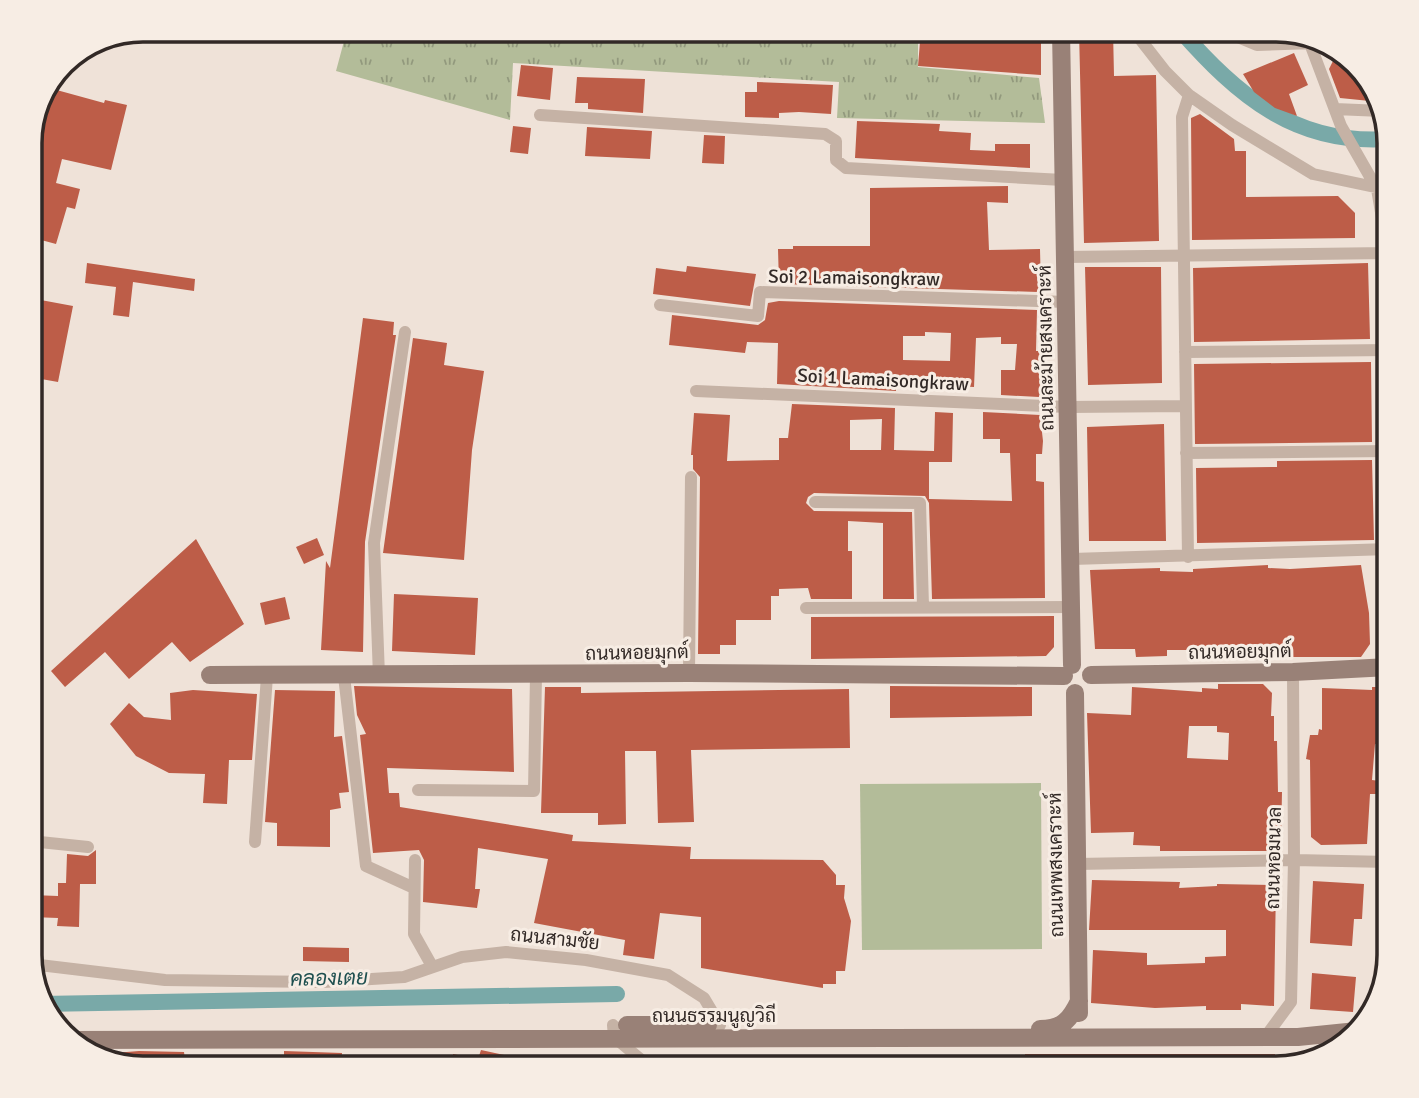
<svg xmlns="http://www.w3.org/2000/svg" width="1419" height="1098" font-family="Signika,Sarabun,sans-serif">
  <defs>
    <pattern id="grass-tufts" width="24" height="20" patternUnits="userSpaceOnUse" patternTransform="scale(1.75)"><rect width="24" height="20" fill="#b3bc99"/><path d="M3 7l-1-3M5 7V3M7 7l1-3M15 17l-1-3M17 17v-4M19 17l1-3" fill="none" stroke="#92997d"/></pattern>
  </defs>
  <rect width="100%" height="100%" fill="#efe2d8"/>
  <path fill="url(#grass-tufts)" d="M347,30H872V35L918,42V67L1039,78L1045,123L837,118L839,82L513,63L510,120L336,71Z"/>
  <path fill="#b3bc99" d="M1041,783L1042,949L862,950L860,784Z"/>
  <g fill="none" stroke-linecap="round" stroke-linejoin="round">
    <path stroke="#79a9a8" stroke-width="16" d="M1180,30C1238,96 1295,145 1388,139
      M41,1004L617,994
      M697,1066L700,1068"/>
  </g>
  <path fill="#bd5d48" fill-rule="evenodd" d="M921,30H1041V75L918,66Z
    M1079,30H1113L1114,76L1156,75L1159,241L1084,243Z
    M1294,53L1308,85L1289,94L1297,116L1275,108L1254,92L1243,74Z
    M1337,53H1345L1377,93L1380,102L1340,98L1329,69Z
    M521,65L553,68L550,100L517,96Z
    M577,77L645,79L643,113L588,109V103H575Z
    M757,82L833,85L831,114L799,112L779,113V118L745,117V92H757Z
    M53,89L104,103L105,100L127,105L111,170L62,159L56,183L80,189L75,209L67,207L56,244L30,237V136Z
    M1200,114L1234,139L1235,151H1246V197L1338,196L1355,213V238L1192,240L1191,118Z
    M857,121L940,124L939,131L971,133L970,150L995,151V144H1030V168L855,158Z
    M513,126L531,128L528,154L510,152Z
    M587,127L652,131L650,159L585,156Z
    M704,135L725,136L724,164L702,163Z
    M1008,186V203L987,202L989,250L1040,249L1041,290L1038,292L779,284L778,249H793V246H870V188Z
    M87,263L195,279L194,291L133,282L129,317L113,315L116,287L85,283Z
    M1368,263L1370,339L1194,342L1193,268Z
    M687,266L756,274L750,306L653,294L656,268L686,272Z
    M1085,267H1161L1162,383L1088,385Z
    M30,298L73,306L58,382L30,377Z
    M779,301L1037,310L1036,351H1045L1041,393L1039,397L1001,395V370H1015L1017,344H1001V337L976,338L974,387L933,385V388H896V391L777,384L778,343L747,342L745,353L669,345L672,315L758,325L765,320L768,303ZM925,332L951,333L950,361L903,360V336H925Z
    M363,318L394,322L393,335H396L365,542L363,652L321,650L326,561L330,568Z
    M413,338L447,343L444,365L484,371L472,450L464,560L383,553Z
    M1371,362L1372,442L1195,444L1194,364Z
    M792,404L895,408L894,450L934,451L935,412L953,413L952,462H929V499L1012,501L1010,453H1000V439H983V412L1040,415L1043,441L1042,454H1036V481L1044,482L1045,598L932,599L929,503L925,496L814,493L808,497L806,503L814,511L912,512L914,599H883V523L848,521V551H852V599H811L808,588L779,589V596H771V620H736V645H720V654H698L700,477L693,469V455H691L694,413L730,415L727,461L779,460V438H788ZM882,419L881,450H850V420Z
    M1164,424L1166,541H1089L1087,427Z
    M1372,460L1374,540L1197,543L1196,468L1277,467V461Z
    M317,538L324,555L304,564L296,547Z
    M196,539L244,624L190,662L172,642L129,679L105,652L65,687L51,671Z
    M1268,565V568L1290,569L1361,565L1369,613L1370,644L1361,657H1249V652L1193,650H1167V656L1136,657L1135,649H1095L1090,570L1160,568V571L1193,572V569Z
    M394,594L478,598L475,655L392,651Z
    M285,597L290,619L265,625L260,603Z
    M1054,616V647L1046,656L811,659V617Z
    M1218,684H1263L1272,693L1271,716H1274V741H1277L1278,792H1282L1281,842L1271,851H1160V846L1133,845L1134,832L1091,833L1087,713L1131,715L1132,687L1202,692V688L1218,689ZM1189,726H1217V732L1229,733L1228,760L1187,758Z
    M354,686L512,689L514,772L387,768L389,793H399L400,807L573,835L572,841L691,847L690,859L823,860L836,875V885H845L844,898L851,921L845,971H836V984H823V988L701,968V917L660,913L654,959L623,955L625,940L534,923L548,859L478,848L475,889H480L477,908L423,902L424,860L419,850L373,853L360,735L366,734L357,715Z
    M890,686L1032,687V716L890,718Z
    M545,687H581V693L849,689L850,748L691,750L694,822L658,823L656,751H625L626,824L598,825V813H541Z
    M1372,687H1389V727L1387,745L1375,744L1372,780L1380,781V794H1370L1367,844L1321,845L1311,837L1310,760L1306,759L1310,735H1318L1319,729L1322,730V688L1372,690Z
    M193,690L257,694L252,760H229L227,804L203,803L205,774L169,773L136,756L110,724L129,703L144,717L171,720L170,693Z
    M275,690L335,691L334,737L342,736L349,792L339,793L341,808L330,810V847L277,846V823L265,822Z
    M96,850V884H80L79,927L57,926L58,918L31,917L32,895L58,896V883H66L67,854L88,856Z
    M1092,880L1180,882L1179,888L1217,886V884L1276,885L1274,1006L1241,1004V1010H1206V1006L1155,1008L1091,1003L1093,950L1147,953V965L1205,963V957L1226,956V930H1089Z
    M1313,881L1364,884L1362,919H1354L1352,946L1310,943Z
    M303,947L349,948V962L303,961Z
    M1312,973L1356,977L1353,1012L1310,1009Z
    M481,1050L537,1062L538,1056L573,1062V1068H396V1055L453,1057V1054L478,1059Z
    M139,1051L184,1052L186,1068H143L102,1054Z
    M284,1051L342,1053L341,1068H242V1055H284Z
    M1025,1054H1275V1068H1025Z
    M753,1055H815L810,1068H766Z"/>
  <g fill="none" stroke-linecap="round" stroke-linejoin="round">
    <path stroke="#c5b2a5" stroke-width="12" d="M1133,30L1165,71L1189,95L1232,125L1313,174L1389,190
      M1221,30L1257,45L1314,43
      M1309,41L1341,126L1377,189L1389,259
      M1335,109L1382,111
      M540,115L825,134L836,141V160L846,168L1063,180
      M1065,257L1388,253
      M660,305L758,316L760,292L1066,302
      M1185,352L1389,350
      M696,391L1068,407L1186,406
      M1186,453L1389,451
      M815,502L920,503L923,606
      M1188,557L1182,117L1189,95
      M1072,559L1389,549
      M806,608L1072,607
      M689,673L691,477
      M344,676L366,866L414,888
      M379,676L374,543L405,332
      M418,790L534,791L536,675
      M30,841L88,847
      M255,842L267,676
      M415,860L414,934L432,966
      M1077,864L1294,860L1389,862
      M31,964L165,980L323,982L404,977L462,957L506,952L586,960L668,975L704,998L720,1025
      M1377,990L1389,900
      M613,1025L614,1037L651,1068
      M1266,1036L1291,1002L1294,860L1293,672"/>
    <path stroke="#998177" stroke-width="18" d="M1061,30L1072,665
      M210,675L689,673L1064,676
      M1091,675L1293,672L1389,667
      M1075,693L1079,1013
      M627,1025H708
      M1040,1029C1062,1029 1070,1020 1079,1001
      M70,1040L1298,1037L1357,1031"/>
  </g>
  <g text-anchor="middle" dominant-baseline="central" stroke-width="6" stroke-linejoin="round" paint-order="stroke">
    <g font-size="19" fill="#322926" stroke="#f7ede4">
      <text transform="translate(854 278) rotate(1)">Soi 2 Lamaisongkraw</text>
      <text transform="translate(1046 348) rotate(-91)">ถนนละม้ายสงเคราะห์</text>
      <text transform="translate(883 380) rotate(3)">Soi 1 Lamaisongkraw</text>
      <text transform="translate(1240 652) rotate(-1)">ถนนหอยมุกต์</text>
      <text transform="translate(637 653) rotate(-1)">ถนนหอยมุกต์</text>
      <text transform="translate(1274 858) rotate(-89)">ถนนหอมนวล</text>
      <text transform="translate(1056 865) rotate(-91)">ถนนเทพสงเคราะห์</text>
      <text transform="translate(555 939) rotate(6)">ถนนสามชัย</text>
      <text x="714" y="1016">ถนนธรรมนูญวิถี</text>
    </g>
    <g font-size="21" font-style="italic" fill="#1f5050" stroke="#f7ede4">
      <text transform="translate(329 978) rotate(-1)">คลองเตย</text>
    </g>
  </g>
  <path d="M0 0H1419V1098H0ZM143 42H1276A101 101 0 0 1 1377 143V955A101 101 0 0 1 1276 1056H143A101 101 0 0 1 42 955V143A101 101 0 0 1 143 42Z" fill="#f7ede4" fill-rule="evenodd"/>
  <path fill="none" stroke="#322926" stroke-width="3.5" d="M143 42H1276A101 101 0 0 1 1377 143V955A101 101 0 0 1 1276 1056H143A101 101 0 0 1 42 955V143A101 101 0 0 1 143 42Z"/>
</svg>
